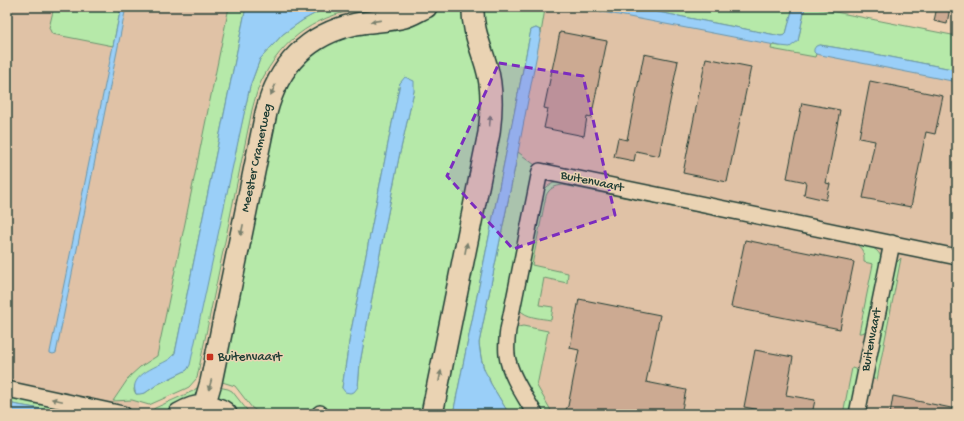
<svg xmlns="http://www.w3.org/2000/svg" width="964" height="421" font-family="'Gochi Hand',sans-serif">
  <rect width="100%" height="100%" fill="#eed1b2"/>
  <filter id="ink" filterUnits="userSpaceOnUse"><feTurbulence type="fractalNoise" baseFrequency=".025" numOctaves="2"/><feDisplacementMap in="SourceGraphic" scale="8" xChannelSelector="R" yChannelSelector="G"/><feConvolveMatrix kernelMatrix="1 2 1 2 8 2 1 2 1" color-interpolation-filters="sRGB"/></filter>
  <g filter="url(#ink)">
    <path fill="#e0c2a6" d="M7,7H257L184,359L143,383L137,414H7Z
      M540,7H600L957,76V414H460Z"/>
    <path fill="#b6e9a9" stroke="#6a936e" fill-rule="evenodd" d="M54,7H121L113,46L52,34L49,28Z
      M229,7H246L175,353L171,358L135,385L134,390L136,394L145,393L158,384L187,370L250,86L260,59L283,34L303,20L327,7H379C328,10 289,30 264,76C258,86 255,99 252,110L197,378L189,387L185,389L149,405L132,400L113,401L130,376L140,367L157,356L185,223Z
      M435,7H468L487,94L427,414H265L258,412L252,408L235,386L219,381L279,88L321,42ZM406,78L414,91L399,157L381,248L360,363L358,387L342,388L350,336L400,83Z
      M478,7H539L545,9L541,33L540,30L536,28L531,30L453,414H436L493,134Z
      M632,7H793L786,34L785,35L781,36Z
      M805,7H810L957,36V70L875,54L820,45L814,52L816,54L815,57L771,49L772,45L780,46L798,41Z
      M518,152L535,165L501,332L529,414H509L491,384L488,376L485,373L481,357L479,343Z
      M560,182L738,218L737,220L563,185C555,186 549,188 546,196L532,265L568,273L567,283L544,278L539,305L553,307L551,320C540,318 526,318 519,309L540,196C545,187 550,183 560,182Z
      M851,241C863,244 877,245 882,259L867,331L862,333H859L873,264L864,262C865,250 860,246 851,241Z
      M901,258L877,380L871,378L894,266L896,263Z
      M523,326L548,331L537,386L553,414H542L514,362V330L518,327Z
      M852,368L855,369L859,372L852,414H843Z
      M198,387L205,388L204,392L177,406L165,414H154V413L150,412L155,408L193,391Z
      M218,387L228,389L232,391L250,414H234L220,405L213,390Z
      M7,394L102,414H69L7,403Z"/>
    <path fill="#9acff8" stroke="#6995aa" d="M121,7H126L56,353L53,354L50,353V352Z
      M246,7H327L303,20L283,34L260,59L250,86L190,365L187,370L158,384L145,393L140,394H136C127,374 161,366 171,358C173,356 174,354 175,353Z
      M577,7H632L781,36L785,35L786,34L793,7H805L798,41L790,47L780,46Z
      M536,28L540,30L541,33L518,152L479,343C480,352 482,371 489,377V380L491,384L509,414H453L531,30Z
      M820,45L875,54L957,70V82L816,54L814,52V49L816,46Z
      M405,77L414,81V91L399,157L381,248L360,363L358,387L354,392L350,393L345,392L342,388L350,336L400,83Z
      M7,403L69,414H11L7,413Z"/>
    <path fill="#ccaa92" stroke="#1f3d34" d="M937,7H950L947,24L934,21Z
      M560,32L607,41L591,118L587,117L584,136L544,128L548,109L544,108Z
      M644,54L678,61L659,156L636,151L634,161L614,157L618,138L627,140Z
      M706,58L751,67L727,182L683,173Z
      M870,81L943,96L935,134L926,132L911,207L863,198L875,141L859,138Z
      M802,103L840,110L826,183L830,184L826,200L804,195L806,182L787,178Z
      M745,240L854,262L840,329L731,307Z
      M579,299L660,315L646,382L686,390L681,414H563L568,406L579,350L570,348Z
      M755,350L793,357L786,395L815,400L812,414H782L744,407Z
      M893,396L956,409L955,414H890Z"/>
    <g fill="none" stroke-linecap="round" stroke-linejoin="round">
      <defs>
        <path id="minor" d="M7,389L123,414
          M319,414L320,413
          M535,414C526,398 509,374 507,355C506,347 507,338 508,330L540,171L957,257
          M857,414L892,243"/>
        <path id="secondary" d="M204,406L211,382L266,113C278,66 308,34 356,24C372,21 388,21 404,17C412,15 419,10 426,7
          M179,414C191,407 205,403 218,409C221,410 224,412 226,414
          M432,414L489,133C492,110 493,87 486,65C480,45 472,28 473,7"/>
      </defs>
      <use href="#minor" stroke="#1f3d34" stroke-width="18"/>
      <use href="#secondary" stroke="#1f3d34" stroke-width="24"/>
      <use href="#minor" stroke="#ead3b3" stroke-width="15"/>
      <use href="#secondary" stroke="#ead3b3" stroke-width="21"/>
    </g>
    <defs><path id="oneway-solid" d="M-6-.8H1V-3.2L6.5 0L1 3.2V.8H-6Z"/></defs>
    <g fill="#7a806d">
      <use href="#oneway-solid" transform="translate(376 21) rotate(173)"/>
      <use href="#oneway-solid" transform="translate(273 90) rotate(115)"/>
      <use href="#oneway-solid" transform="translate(490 121) rotate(-84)"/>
      <use href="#oneway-solid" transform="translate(242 230) rotate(102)"/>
      <use href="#oneway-solid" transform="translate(466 248) rotate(-79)"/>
      <use href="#oneway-solid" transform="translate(440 376) rotate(-79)"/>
      <use href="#oneway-solid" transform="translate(210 385) rotate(105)"/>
      <use href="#oneway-solid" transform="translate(57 400) rotate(-168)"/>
    </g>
  </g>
  <path fill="#7b2cbf" fill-opacity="0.2" stroke="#7b2cbf" stroke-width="3" stroke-dasharray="8 5" stroke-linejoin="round" d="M499,63L583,76L615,215L513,249L447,176Z"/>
  <rect fill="#c8321e" stroke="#ead3b3" stroke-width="1.5" x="206" y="353" width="8" height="8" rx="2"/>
  <g text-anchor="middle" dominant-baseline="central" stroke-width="3" stroke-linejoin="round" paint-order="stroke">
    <g font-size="13" fill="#1f3d34" stroke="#ead3b3">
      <text transform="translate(257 158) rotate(-78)">Meester Cramerweg</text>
      <text transform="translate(592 182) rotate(12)">Buitenvaart</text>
      <text transform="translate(872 340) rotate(-79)">Buitenvaart</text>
    </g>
    <g font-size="13" fill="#1f3d34" stroke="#ead3b3" text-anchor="start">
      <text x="218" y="357">Buitenvaart</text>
    </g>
  </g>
  <rect width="964" height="421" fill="none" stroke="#ead3b3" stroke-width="24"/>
  <rect x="12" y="12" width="940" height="397" fill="none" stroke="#1f3d34" stroke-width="1.5" filter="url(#ink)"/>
</svg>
